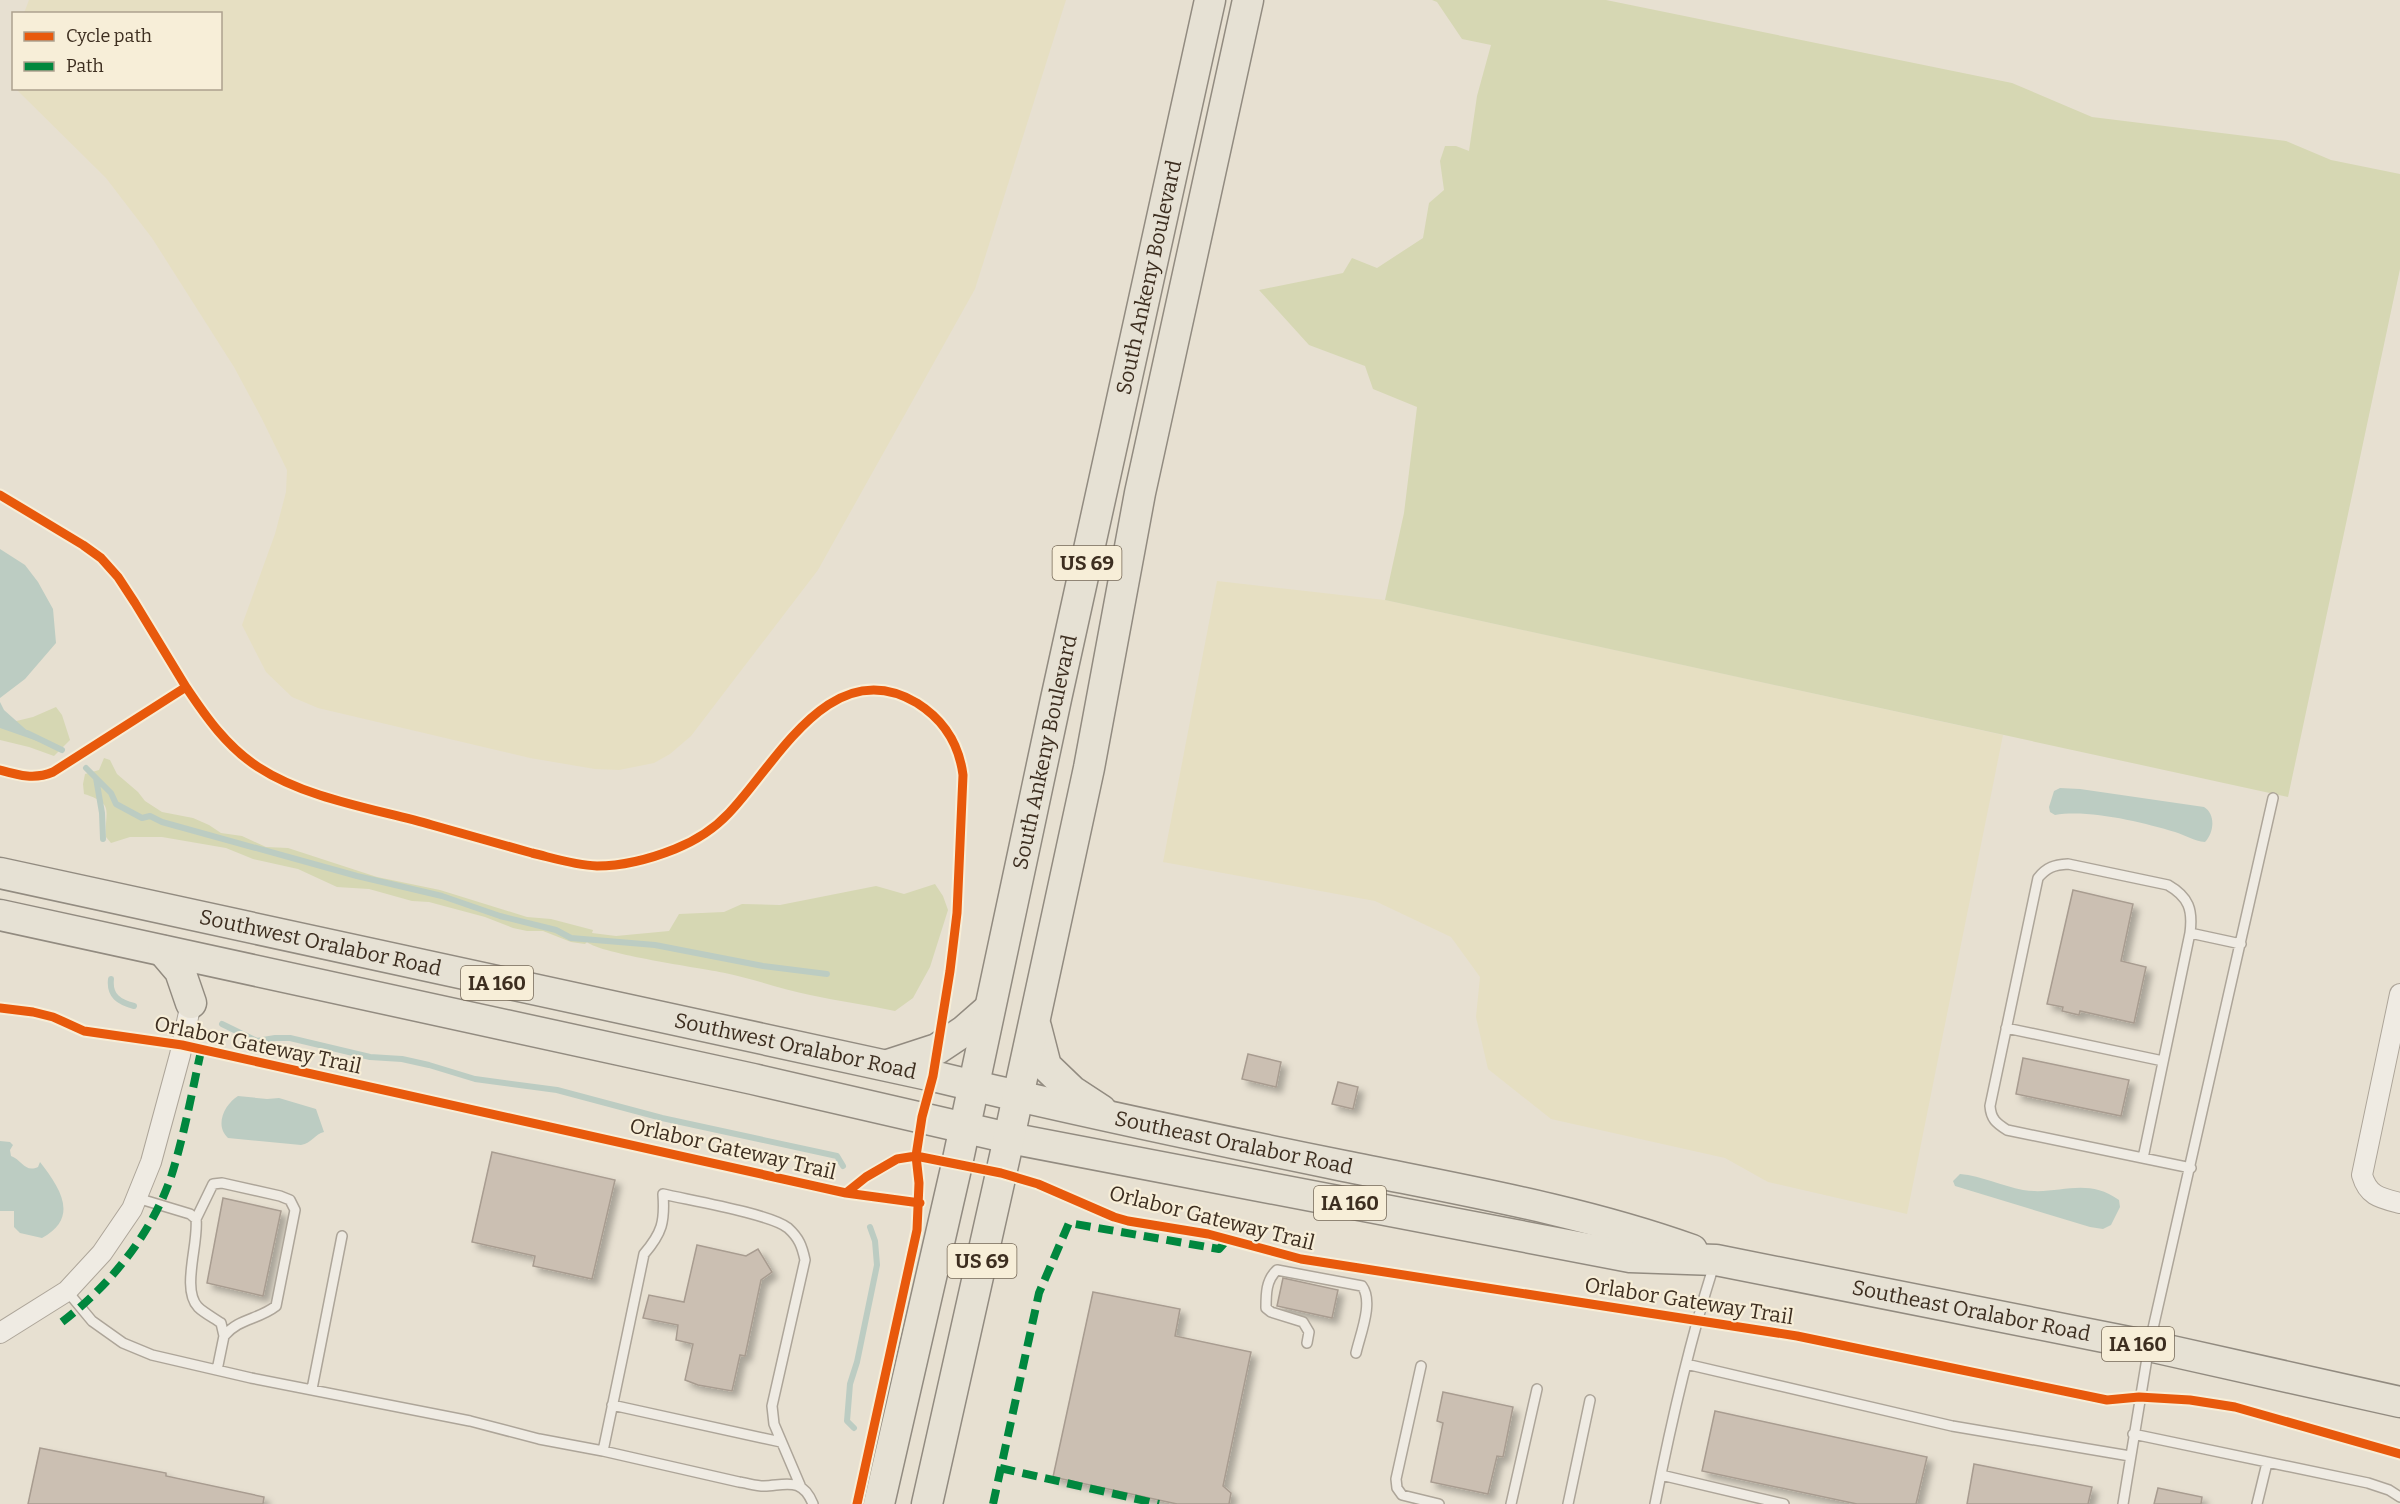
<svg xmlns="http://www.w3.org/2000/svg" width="2400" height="1504" font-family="Bitter,serif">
  <defs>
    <filter id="shadow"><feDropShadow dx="5.5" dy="5.5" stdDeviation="3" flood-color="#0004"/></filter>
  </defs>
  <rect width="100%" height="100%" fill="#e7e0d1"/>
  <path fill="#e6dfc2" d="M29,0H1066L975,289L818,570L691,736L670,754L654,763L619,770L595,769L530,758L318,708L292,697L266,672L242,625L275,534L286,492L287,470L261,417L234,367L152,238L106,178L16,89L220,88V14L24,13Z
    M1217,581L1385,600L2003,735L1907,1214L1768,1182L1725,1158L1551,1119L1488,1069L1476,1017L1480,977L1451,937L1375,901L1163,862Z"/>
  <path fill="#d6d7b3" d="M1432,0H1606L2012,83L2092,117L2286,141L2331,160L2400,174V269L2288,797L1385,600L1404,513L1417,407L1373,389L1365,366L1309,345L1259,290L1343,273L1352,258L1377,268L1423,238L1429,203L1444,190L1440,161L1445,146H1456L1469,151L1477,96L1491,45L1462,39L1437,2Z
    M56,707L62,715L70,740L54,756L29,747L0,740V725L33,717Z
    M104,758L110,760L117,774L138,792L145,801L162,812L193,818L209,825L221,833L242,836L266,847L288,848L377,877L440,890L527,917L551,919L593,930L592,933L616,936L669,931L679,914L724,912L742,904L780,905L876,886L904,894L935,884L943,896L948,910L930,967L913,998L895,1011C867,1005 838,1001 810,995C781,989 754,979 725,973C701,968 601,954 587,942L585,944L571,942L543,931H527L513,928L485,917L429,902L412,901L369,889L337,887L298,869L253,859L226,848L162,837H130L111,843L106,837C104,811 116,804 84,794L83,784L85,774L99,770Z"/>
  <path fill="#bcccc2" d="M0,549L25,565L38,582L53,609L56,643L25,679L0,698Z
    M0,702L4,710L40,742L0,728Z
    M2060,788L2080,789L2204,807C2216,814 2214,833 2205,842C2194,841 2185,835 2175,832C2142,822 2088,809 2055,815L2050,812L2049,807L2054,791Z
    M238,1096L267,1099L279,1098L316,1109L324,1132C315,1134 312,1143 301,1145L228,1138C214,1125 225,1104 238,1096Z
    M0,1141L10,1142L13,1145L10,1150L11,1156C22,1160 25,1173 38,1167L40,1162C60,1188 80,1217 42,1238L20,1233L14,1227V1211H0Z
    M1960,1174C1982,1176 2002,1186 2023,1190C2058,1196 2085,1176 2119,1200L2120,1207L2111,1225L2103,1229L2090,1227L1955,1186L1953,1181Z"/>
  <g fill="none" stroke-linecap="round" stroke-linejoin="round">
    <path stroke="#bcccc2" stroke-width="6" d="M27,733L62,750
      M86,768L111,793L116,804L142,818L150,816L162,822L357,876L442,896L500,916L556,930L571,938L655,945L763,966L827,974
      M96,778L102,813L103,839
      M111,979C109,996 119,1002 134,1006
      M222,1024L257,1041L275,1038H290L370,1057L402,1059L429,1065L475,1079L557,1090L662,1118L837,1156L843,1166
      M854,1428L847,1421L850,1384L857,1362L877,1265L875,1241L870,1227"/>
  </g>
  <path fill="#cbbfb2" stroke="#a89c90" stroke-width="1.5" filter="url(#shadow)" d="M2073,890L2133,904L2121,961L2146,967L2134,1023L2080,1011L2079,1015L2062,1011L2063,1007L2047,1004Z
    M1248,1054L1281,1062L1276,1087L1242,1079Z
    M2023,1058L2129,1080L2121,1116L2016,1094Z
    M1338,1082L1358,1087L1353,1109L1332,1104Z
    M492,1152L615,1180L592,1279L533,1266L535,1256L472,1242Z
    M223,1198L281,1211L263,1296L207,1283Z
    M697,1245L746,1256L758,1249L772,1272L761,1280L745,1356L740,1355L732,1391L698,1385L685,1380L693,1344L676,1340L678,1325L643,1318L649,1295L684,1302Z
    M1283,1278L1338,1290L1332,1318L1277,1306Z
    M1093,1292L1180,1309L1175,1336L1251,1352L1223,1486L1231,1493L1229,1504H1177L1053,1477Z
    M1443,1392L1513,1407L1503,1457L1497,1456L1488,1494L1431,1482L1443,1423L1437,1421Z
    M1715,1411L1927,1457L1916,1504H1857L1702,1471Z
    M40,1448L166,1473V1476L264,1497L263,1504H28Z
    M1974,1464L2092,1487L2088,1504H1967Z
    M2158,1488L2202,1497L2201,1504H2154Z"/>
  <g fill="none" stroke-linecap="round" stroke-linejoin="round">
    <defs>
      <path id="service" d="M2006,1028L2163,1061
        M2143,1158L2190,933
        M2191,1168L2007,1130C1996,1123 1991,1119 1990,1106L2038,878C2047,867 2054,865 2068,864L2168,885C2189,897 2193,910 2190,933L2241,944
        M137,1198L190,1214L196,1219C199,1243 181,1289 198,1307C204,1313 214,1318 221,1323L224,1336L217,1370
        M196,1219L213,1184L222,1183L280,1196L290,1200L295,1210L276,1306C258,1320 239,1318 224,1336
        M67,1291L92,1321L123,1343L152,1355L251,1378L470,1421L539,1439L603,1451L739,1482C747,1483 756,1486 764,1486C787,1485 802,1477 813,1504
        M1307,1343L1309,1332L1303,1322L1271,1312L1266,1308C1266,1294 1266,1280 1277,1270L1362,1286C1374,1302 1360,1335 1356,1353
        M1686,1364L1952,1426L2130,1456
        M1421,1366L1396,1479L1397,1488L1402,1495L1439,1504
        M312,1389L342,1236
        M612,1405L781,1442
        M2133,1434L2368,1483L2389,1490L2400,1497
        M603,1451L644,1254C662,1233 665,1222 663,1194C688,1200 771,1214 788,1228C799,1238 802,1246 805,1260L772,1406L774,1424L800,1485
        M1661,1475L1784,1504
        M1511,1504L1537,1389
        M1568,1504L1590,1400
        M1655,1504C1671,1423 1689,1343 1714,1265
        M2123,1504L2149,1346L2273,798
        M2257,1504L2267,1463"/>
      <path id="minor" d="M2400,994L2362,1175C2368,1196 2380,1198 2400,1203
        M0,1333L67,1291L102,1253L132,1209L151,1162L180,1055L191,1003"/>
      <g id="primary">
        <path id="s1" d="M0,873L933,1076C1069,1109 1207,1138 1344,1166C1461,1190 1580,1210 1692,1250"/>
        <path id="s2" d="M0,915L753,1079L1009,1138L1630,1257L1716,1260L2149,1346L2400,1402"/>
        <path d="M163,951L180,971L191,1003"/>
        <path d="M1036,1027L1046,1066L1072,1091L1101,1110"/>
        <path d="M888,1065L937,1049L964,1031L988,1010"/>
        <path id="s3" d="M879,1504L957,1164L1056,699L1210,0"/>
        <path d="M927,1504L1009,1138L1089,768L1140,493L1248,0"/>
      </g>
    </defs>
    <use href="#service" stroke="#ada599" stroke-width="12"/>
    <use href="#minor" stroke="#ada599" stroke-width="22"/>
    <use href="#primary" stroke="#928b80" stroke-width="33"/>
    <use href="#service" stroke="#efebe3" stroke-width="9"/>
    <use href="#minor" stroke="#efebe3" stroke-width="20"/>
    <use href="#primary" stroke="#e6e1d4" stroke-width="30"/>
    <path stroke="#00873e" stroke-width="8" stroke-dasharray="15 8" stroke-linecap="butt" d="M62,1322C110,1285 151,1235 171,1177C184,1136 192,1092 201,1051
      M1000,1468L1159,1504
      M993,1504L1039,1293L1069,1223L1219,1249L1228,1239"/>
    <defs>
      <path id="cycleway" d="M0,495L83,545L101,558L118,577L135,603L186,687L53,772C34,780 18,775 0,770
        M186,687C206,717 227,747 258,767C307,799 376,809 432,825C465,834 499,844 532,853C553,858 574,865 597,866C623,866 650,859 675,849C695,841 714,829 729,813C777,763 831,652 917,703C944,720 959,744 963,775L957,913L950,971L933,1076L922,1117L916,1156L919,1183L917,1230L857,1504
        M0,1008L33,1012L53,1017L84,1031L182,1045L846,1193L920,1203
        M846,1193L866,1177L897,1159L916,1156L1001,1173L1038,1184L1114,1217L1128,1221L1208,1234L1301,1259L1797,1336L2107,1400L2139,1397L2190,1400L2235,1407L2400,1454"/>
    </defs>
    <use href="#cycleway" stroke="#f7eed8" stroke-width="13"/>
    <use href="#cycleway" stroke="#e8590c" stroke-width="9"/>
  </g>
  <g text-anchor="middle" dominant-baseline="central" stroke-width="4.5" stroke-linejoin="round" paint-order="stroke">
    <g fill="#f7eed8" stroke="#756857" stroke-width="1.5">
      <rect x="1052.5" y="546" width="69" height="34" rx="4.5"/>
      <rect x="461" y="966" width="72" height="34" rx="4.5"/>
      <rect x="1314" y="1186" width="72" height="34" rx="4.5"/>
      <rect x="947.5" y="1244" width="69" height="34" rx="4.5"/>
      <rect x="2102" y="1327" width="72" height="34" rx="4.5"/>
    </g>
    <g font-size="20" font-weight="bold" fill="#3d2e20">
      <text x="1087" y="563">US 69</text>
      <text x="497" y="983">IA 160</text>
      <text x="1350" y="1203">IA 160</text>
      <text x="982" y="1261">US 69</text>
      <text x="2138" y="1344">IA 160</text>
    </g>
    <g font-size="21" fill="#3d2e20" stroke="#f7eed8">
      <text stroke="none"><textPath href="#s3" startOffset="1256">South Ankeny Boulevard</textPath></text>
      <text stroke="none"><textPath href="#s3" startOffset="770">South Ankeny Boulevard</textPath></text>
      <text stroke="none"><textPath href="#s1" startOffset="328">Southwest Oralabor Road</textPath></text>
      <text transform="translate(258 1045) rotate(12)">Orlabor Gateway Trail</text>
      <text stroke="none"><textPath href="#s1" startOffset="814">Southwest Oralabor Road</textPath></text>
      <text stroke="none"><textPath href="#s1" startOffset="1263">Southeast Oralabor Road</textPath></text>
      <text transform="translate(733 1149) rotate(13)">Orlabor Gateway Trail</text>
      <text transform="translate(1212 1218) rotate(14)">Orlabor Gateway Trail</text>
      <text transform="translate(1689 1301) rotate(9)">Orlabor Gateway Trail</text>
      <text stroke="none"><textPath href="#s2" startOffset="2012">Southeast Oralabor Road</textPath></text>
    </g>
  </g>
  <rect x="12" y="12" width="210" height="78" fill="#f7eed8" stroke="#ada18e" stroke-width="1.5"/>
  <rect x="24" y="32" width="30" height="9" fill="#e8590c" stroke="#ada18e" stroke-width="1.5"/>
  <text x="66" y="42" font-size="18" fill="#3d2e20">Cycle path</text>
  <rect x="24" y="62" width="30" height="9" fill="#00873e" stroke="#ada18e" stroke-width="1.5"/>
  <text x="66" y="72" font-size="18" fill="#3d2e20">Path</text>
</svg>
